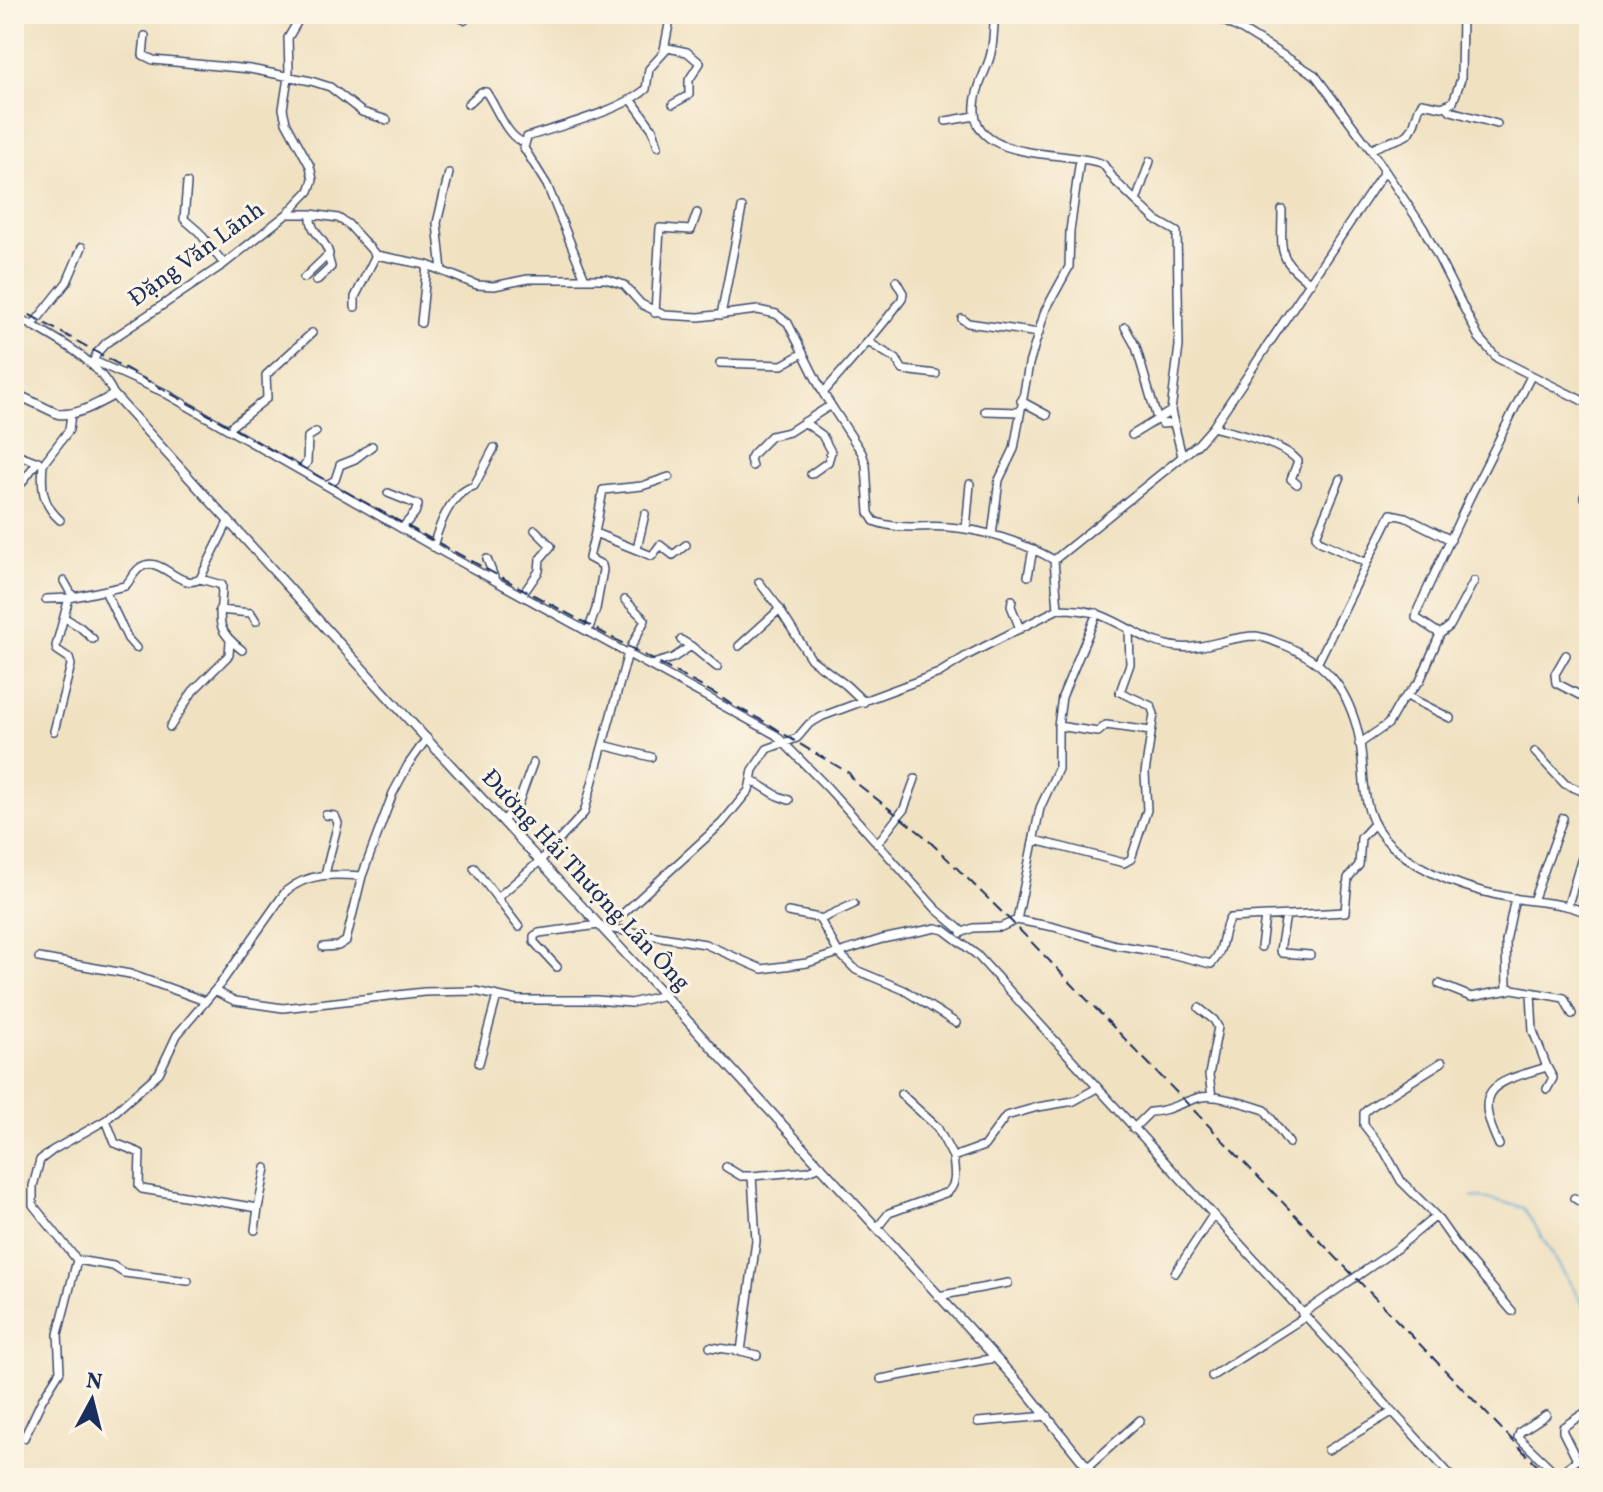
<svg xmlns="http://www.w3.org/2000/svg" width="1603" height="1492" font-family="Vollkorn,serif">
  <rect width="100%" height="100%" fill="#fcf5e5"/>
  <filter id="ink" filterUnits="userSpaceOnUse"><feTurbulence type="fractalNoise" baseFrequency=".0125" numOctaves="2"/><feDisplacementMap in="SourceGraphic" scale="16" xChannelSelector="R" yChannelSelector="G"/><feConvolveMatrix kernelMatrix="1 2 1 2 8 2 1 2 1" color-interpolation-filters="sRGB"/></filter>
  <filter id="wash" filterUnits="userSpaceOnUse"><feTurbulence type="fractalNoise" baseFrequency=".006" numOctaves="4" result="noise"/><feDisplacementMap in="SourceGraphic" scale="32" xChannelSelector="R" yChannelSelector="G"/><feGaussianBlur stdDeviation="1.8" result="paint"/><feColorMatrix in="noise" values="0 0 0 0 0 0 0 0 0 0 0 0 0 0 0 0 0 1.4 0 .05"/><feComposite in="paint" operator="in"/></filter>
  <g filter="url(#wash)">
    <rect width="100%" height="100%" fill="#f0e1c1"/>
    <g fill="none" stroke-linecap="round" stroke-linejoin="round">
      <path stroke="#59aad4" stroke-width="2" d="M1471,1197L1495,1200L1524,1208L1589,1314"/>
    </g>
  </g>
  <g filter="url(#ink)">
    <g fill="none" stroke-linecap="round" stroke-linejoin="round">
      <defs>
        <path id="minor" d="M417,14H432
          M452,14L465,20
          M995,14C993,28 994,44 990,57C985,74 976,87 975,105C970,164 1067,149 1103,164L1116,182L1156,220L1177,232L1179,346L1171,411L1182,456
          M1210,14L1242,30L1315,75L1371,150L1424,229L1479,338L1497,358L1589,404
          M145,36L143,55L153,60L250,69L311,81L330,87L362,112L387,120
          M664,50L671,14
          M631,99L653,130L658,146
          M468,104L481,92H486C496,106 508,140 524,142
          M1447,107L1451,111L1497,124
          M946,121L975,116
          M1371,150C1382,142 1402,140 1408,134C1417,126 1415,112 1422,103L1442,107L1453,102L1461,79L1462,14
          M187,183L184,219L199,232L224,264
          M1136,201L1150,161
          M1282,210C1282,250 1276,259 1311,283
          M287,214L309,191L313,180L310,166L286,122L283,109L289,71L288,38L302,14
          M442,271L437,223L449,173
          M304,278L329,254C325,237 309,233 311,214
          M585,279L547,185L524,148L527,137C560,126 621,111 646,89L649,69L668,48L687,52L700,63L689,80V95L673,104
          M316,281L331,267L328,256
          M355,307V297L376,255
          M655,313L660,228L691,230L697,213
          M14,315C49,335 97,357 114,395
          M721,315L742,208
          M962,319L968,323L1039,333
          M421,323L427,265
          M32,326L67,282L82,247
          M1125,327L1136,347L1156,415L1162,424L1173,423
          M868,342L896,359L903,370L936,374
          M94,361L163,392L446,554L776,735L828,788L936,909L963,932
          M720,363L782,365L803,353
          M92,365L97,353L106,343L224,264L287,214H311L338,218L348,224L376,255L427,265L477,285L494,286L528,279H606L624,285L641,304L664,315L699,317L758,310L776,314L788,323L823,393L862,453L866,465L869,513L874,521C899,531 922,525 948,527C981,529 1025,543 1054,560L1058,609C1072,609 1087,610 1100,615C1127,625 1148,644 1178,647C1205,650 1229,636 1256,636C1266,637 1275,642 1284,645C1325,662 1345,685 1357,728C1369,771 1354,812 1392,846C1424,875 1471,891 1513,898C1539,903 1564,902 1589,914
          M823,393C850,362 878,332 902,299L903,293L896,281
          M1021,401L1047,415
          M985,411L1020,412
          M804,422L822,435L831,452L828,462L811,474
          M1213,427C1237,434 1283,443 1298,461L1291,479L1297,484
          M228,429L267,398L266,375L312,333
          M1132,435L1171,411
          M14,453L43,464L69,430L71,414
          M43,464C41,487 42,504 60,520
          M752,466L750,459L753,454L771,436L789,432L831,405
          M301,471L307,462L308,437L316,432
          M1340,479L1316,536L1319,541L1367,563
          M326,485L335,480L340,465L355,459L372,446
          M1589,486L1584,497L1589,500
          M14,493L38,461
          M388,493L418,505L415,513L402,528
          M966,529L970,484
          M595,533L603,490L642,486L669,477
          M992,535L999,480L1014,449L1029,364L1045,311L1069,267L1070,231L1080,159
          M433,547C439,525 451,493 474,486L494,448
          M637,549L645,514
          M487,559L494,577
          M1054,560L1198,444L1213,427L1384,172
          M1028,576L1033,549
          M200,579L222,585C222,618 211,627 242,650
          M64,581L73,597
          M759,582L776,604L811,659L846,685L864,702
          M105,591L128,639L136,648
          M523,594L539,571L540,559L551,546L535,530
          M46,599L69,598
          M1012,600L1011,606L1020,629
          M219,610L251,613L256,621
          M65,618L80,627L93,639
          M588,631L596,609L603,570L602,565L589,558L595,533L652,556L660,545L673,555L686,545
          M1440,634L1450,626L1474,581
          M691,646L717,667
          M739,646L780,609
          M1566,655L1555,674L1556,683L1589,700
          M1318,662L1391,514L1405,517L1451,540
          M649,665L673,658L691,646L681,640
          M1407,696L1450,718
          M1058,726L1098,732L1106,725L1151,731
          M170,727L193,691L229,655L230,641
          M54,731L71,665L69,658L57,650L56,646L69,598L125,586C131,580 134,571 141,567C161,554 179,591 200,579L228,522
          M1359,744L1388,724L1400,703L1420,681L1440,634L1416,618L1418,609L1470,497L1531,376
          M603,745L651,757
          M1535,752L1565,784L1589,794
          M752,780L778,796L789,800
          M503,821L518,804L533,763
          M1035,840L1124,863L1131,859L1147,810L1145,773L1154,714L1151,706L1120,692L1130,664L1129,630
          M877,844L904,809L915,779
          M474,868L497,898L540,861L584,813L628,653L645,620L625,600
          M325,874L338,823L335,816L326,815
          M497,898L519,927
          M1515,898L1506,941L1507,988L1564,998L1572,1014
          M1533,901L1563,818
          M1568,905L1589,834
          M788,912L819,918L838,952L856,970L904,990L956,1023
          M1286,915L1280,950L1282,953L1310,955
          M821,919L854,904
          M1017,920L1040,808L1058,769V726L1062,697L1097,613
          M607,928L705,944L762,969L807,963L882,939L936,928L944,930L977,955L1453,1478
          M605,930L722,823L749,790L753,770L767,749L797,738L809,724L823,716L939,673L968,655L1058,609
          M961,933L973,928L1001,927L1017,920L1054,927L1116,945L1171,954L1211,964C1225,951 1221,932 1230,918L1345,912L1348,878L1359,865L1361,838L1373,825
          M323,947L338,946L346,941L362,876
          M1261,947L1265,917
          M39,958L130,974L205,1001
          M557,967L534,942V936L539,933L599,925
          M1439,984L1471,997L1509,990
          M215,991L235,1001L283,1008L424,992L475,991L516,1000H596L631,1003L664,995
          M1531,993L1533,1031L1547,1067
          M1199,1008L1214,1020L1218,1027L1209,1075L1212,1097
          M1442,1062L1369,1108L1364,1113V1125L1385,1152L1401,1181L1436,1216L1460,1250L1512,1311
          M479,1063L497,996
          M901,1094L937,1127L953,1157L984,1146L1006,1116L1038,1107L1074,1101L1097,1088
          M106,1120L115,1143L140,1153L139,1186L142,1189L258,1208L266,1168
          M1133,1129L1150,1112C1168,1112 1183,1101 1201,1097C1215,1094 1250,1105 1265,1110L1289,1143
          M1499,1145C1471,1086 1494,1083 1547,1067L1553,1078L1547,1089
          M726,1167L741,1176H752
          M1574,1198L1589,1207
          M877,1228L889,1213L948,1192C958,1183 954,1169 953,1157
          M255,1230L258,1208
          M77,1260L113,1266L124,1273L188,1281
          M1175,1273L1213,1215
          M938,1296L1008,1283
          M1302,1314L1395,1250L1436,1216
          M710,1347L741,1351
          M757,1355L741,1351L756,1241L752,1176L808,1171L821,1166
          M1212,1376L1305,1317
          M881,1379L995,1358
          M1546,1415L1520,1432L1518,1437L1561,1478
          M978,1422L1048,1416
          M24,1438L42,1400L60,1371L58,1334L77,1260L33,1205V1186L40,1160L53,1150L106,1120L159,1073L177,1035L221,983L286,891C309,872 334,874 362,876L393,793L408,765L427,738
          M1328,1450L1392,1412
          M1088,1467L1140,1420
          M1557,1475L1577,1460L1563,1432V1427L1586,1412"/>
        <path id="tertiary" d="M14,393L58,414C79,416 96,404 114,395L410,721L664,995L1026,1391L1096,1478"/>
      </defs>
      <use href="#minor" stroke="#3b4a6d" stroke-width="10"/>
      <use href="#tertiary" stroke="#3b4a6d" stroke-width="11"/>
      <use href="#minor" stroke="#fff" stroke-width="7"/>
      <use href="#tertiary" stroke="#fff" stroke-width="8"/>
      <path stroke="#1b2f5e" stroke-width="2" stroke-dasharray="12 6" stroke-linecap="butt" d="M14,306L411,528L719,696C740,711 764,719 784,734C805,748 827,760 849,773L855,782L924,836L1011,921L1549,1478"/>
    </g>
  </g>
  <g text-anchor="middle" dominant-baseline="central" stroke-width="6" stroke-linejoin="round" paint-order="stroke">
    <g font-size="24" fill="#1b2f5e" stroke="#fcf5e5">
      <text transform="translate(197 255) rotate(-36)">Đặng Văn Lãnh</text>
      <text transform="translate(585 881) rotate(47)">Đường Hải Thượng Lãn Ông</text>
    </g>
  </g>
  <rect width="1603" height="1492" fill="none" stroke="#fcf5e5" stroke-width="48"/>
  <g transform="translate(92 1400) rotate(7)" stroke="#fcf5e5" stroke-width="6" paint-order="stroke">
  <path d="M0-6L14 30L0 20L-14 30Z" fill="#1b2f5e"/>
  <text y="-12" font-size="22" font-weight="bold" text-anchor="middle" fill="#1b2f5e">N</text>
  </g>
</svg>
